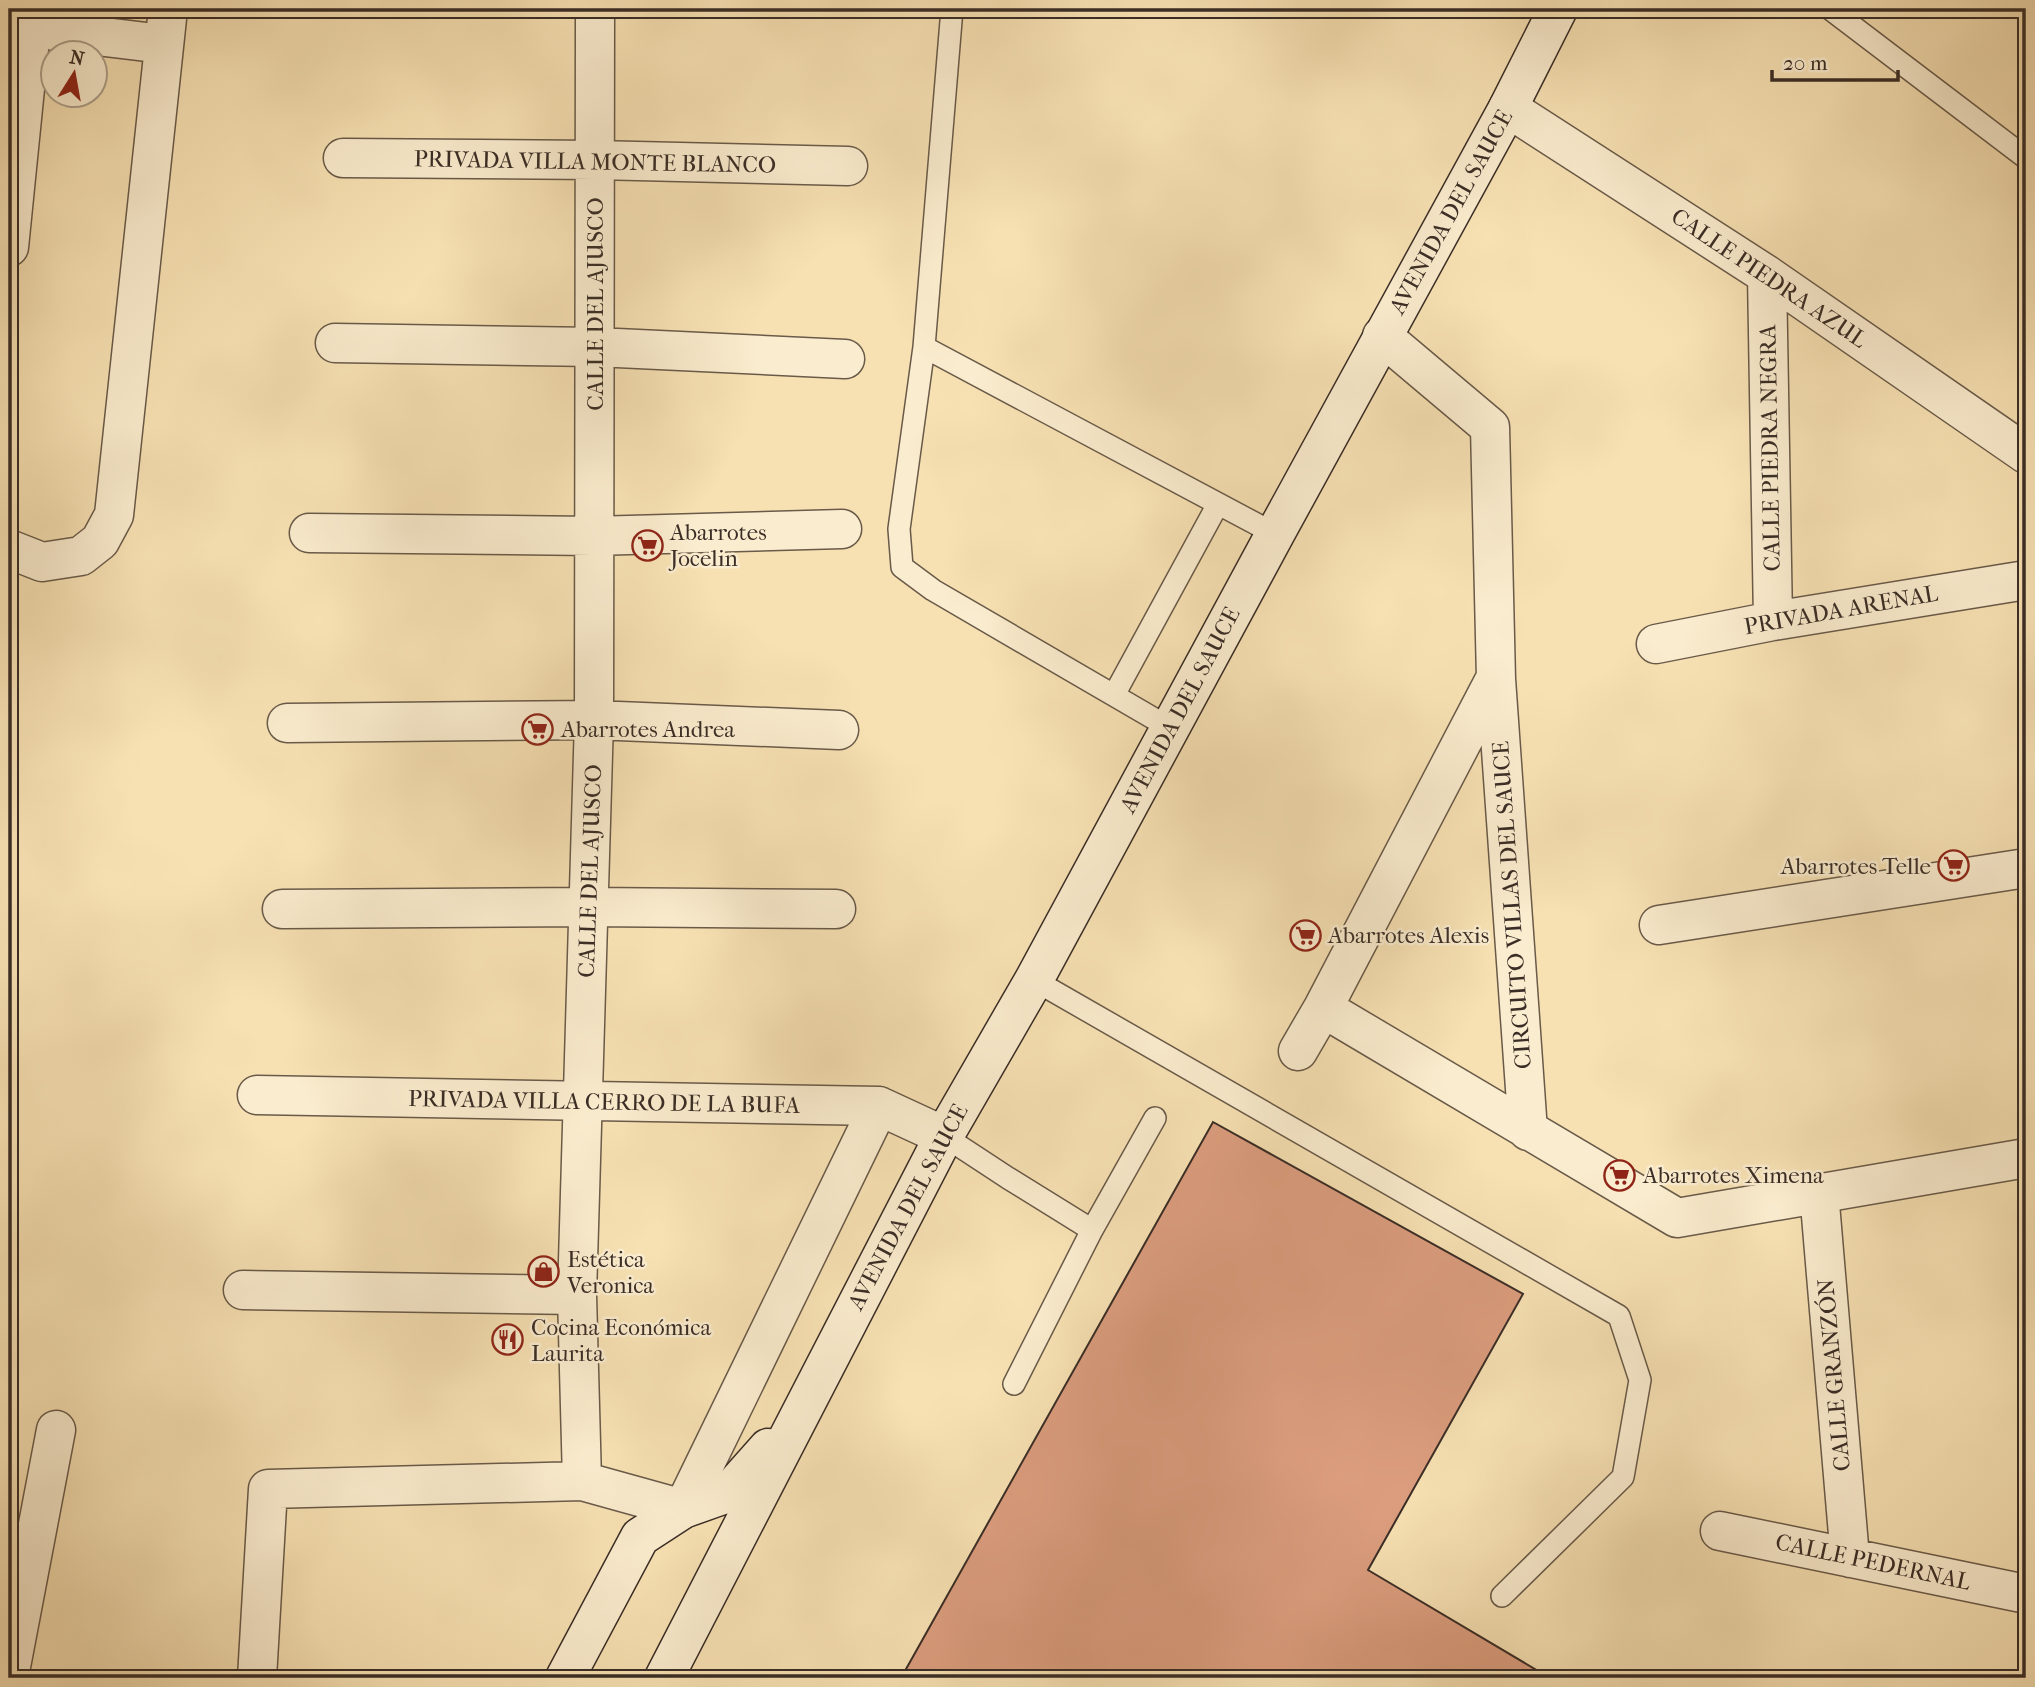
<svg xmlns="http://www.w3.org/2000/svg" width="2035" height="1687" font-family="'IM FELL French Canon',serif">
  <rect width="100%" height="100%" fill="#f7e1b3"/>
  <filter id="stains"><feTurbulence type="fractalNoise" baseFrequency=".00286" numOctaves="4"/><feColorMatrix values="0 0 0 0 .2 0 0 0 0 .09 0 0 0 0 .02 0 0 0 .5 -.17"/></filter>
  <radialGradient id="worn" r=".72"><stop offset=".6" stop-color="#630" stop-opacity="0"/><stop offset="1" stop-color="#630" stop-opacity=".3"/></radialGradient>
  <path fill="#db9d7e" stroke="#3a2d26" stroke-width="2" d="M1213,1122L1523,1294L1368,1570L1550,1678H901Z"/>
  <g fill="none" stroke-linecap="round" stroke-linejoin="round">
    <defs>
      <path id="service" d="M952,9L924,347L899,529L902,567L933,590L1170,728
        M1830,9L2026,158
        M924,347L1275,534
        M1114,695L1218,504
        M1034,980L1619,1316L1640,1380L1623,1477L1502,1596
        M944,1136L1008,1178L1092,1230
        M1014,1384L1092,1230L1155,1118"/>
      <path id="minor" d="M30,28L163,44
        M1508,108L1767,275L2026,454
        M343,158L595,160L848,166
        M9,247L33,9
        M1767,275L1773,621
        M1382,336L1490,427L1496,679L1528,1131
        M335,343L596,347L845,359
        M309,533L593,536L842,529
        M9,549L42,562L81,556L100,541L114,515L168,9
        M1656,644L1773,621L2026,580
        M287,723L594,720L839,730
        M282,909L589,907L836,909
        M1659,925L2026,868
        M1323,1008L1677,1218L2026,1158
        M1298,1051L1323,1008L1495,679
        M257,1095L879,1106L944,1136
        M1819,1192L1850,1558
        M243,1290L577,1295
        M582,1481L577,1295L594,720L595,9
        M1720,1531L2026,1594
        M9,1677L56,1430
        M257,1678L268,1489L582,1481L683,1509L879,1106"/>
      <path id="secondary" d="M565,1678L640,1537L683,1509L728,1493L768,1448
        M664,1678L944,1136L1034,980L1275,534L1508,108L1558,9"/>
    </defs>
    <use href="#service" stroke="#695a49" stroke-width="24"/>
    <use href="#minor" stroke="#695a49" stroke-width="41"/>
    <use href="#secondary" stroke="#3a2d26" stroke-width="41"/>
    <use href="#service" stroke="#faecce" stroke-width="21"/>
    <use href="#minor" stroke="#faecce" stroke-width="38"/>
    <use href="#secondary" stroke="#faecce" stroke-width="38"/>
  </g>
  <defs>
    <symbol id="supermarket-ring" viewBox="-11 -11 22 22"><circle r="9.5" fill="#faecce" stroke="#8f2418" stroke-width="1.5"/><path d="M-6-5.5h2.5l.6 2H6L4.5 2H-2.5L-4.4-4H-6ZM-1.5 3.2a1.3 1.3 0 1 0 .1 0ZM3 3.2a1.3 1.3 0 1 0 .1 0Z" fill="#8f2418"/></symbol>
    <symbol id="shop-ring" viewBox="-11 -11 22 22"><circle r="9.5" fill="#faecce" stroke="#8f2418" stroke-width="1.5"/><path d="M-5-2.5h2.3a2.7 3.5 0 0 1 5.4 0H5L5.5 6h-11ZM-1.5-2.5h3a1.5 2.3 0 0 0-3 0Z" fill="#8f2418"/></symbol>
    <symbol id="restaurant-ring" viewBox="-11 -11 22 22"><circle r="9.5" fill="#faecce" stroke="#8f2418" stroke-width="1.5"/><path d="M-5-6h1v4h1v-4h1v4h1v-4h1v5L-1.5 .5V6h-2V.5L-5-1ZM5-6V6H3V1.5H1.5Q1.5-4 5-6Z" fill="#8f2418"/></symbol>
  </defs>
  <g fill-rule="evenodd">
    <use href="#supermarket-ring" x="630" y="528" width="35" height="35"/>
    <use href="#supermarket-ring" x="520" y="712" width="35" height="35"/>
    <use href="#supermarket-ring" x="1936" y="848" width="35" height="35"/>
    <use href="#supermarket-ring" x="1288" y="918" width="35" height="35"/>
    <use href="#supermarket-ring" x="1602" y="1158" width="35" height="35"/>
    <use href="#shop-ring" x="526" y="1254" width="35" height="35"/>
    <use href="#restaurant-ring" x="490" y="1322" width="35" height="35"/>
  </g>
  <g text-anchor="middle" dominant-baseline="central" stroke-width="5" stroke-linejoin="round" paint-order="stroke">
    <g font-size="23" fill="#3a2d26" stroke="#faecce">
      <text transform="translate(595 162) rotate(1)">PRIVADA VILLA MONTE BLANCO</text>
      <text transform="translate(1451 212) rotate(-61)">AVENIDA DEL SAUCE</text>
      <text transform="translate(1769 278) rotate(34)">CALLE PIEDRA AZUL</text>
      <text transform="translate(595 304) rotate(-90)">CALLE DEL AJUSCO</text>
      <text transform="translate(1770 448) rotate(-91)">CALLE PIEDRA NEGRA</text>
      <text transform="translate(1841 610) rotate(-10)">PRIVADA ARENAL</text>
      <text transform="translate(1180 710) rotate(-62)">AVENIDA DEL SAUCE</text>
      <text transform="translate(590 871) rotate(-88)">CALLE DEL AJUSCO</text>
      <text transform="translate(1512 905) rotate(-94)">CIRCUITO VILLAS DEL SAUCE</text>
      <text transform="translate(604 1102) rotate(1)">PRIVADA VILLA CERRO DE LA BUFA</text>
      <text transform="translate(908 1207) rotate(-62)">AVENIDA DEL SAUCE</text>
      <text transform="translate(1834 1375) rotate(-95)">CALLE GRANZÓN</text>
      <text transform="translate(1873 1562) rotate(12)">CALLE PEDERNAL</text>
    </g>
    <g font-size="23" fill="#3a2d26" stroke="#faecce" text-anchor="start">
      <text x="670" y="532">Abarrotes<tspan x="670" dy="26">Jocelin</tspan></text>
      <text x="561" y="729">Abarrotes Andrea</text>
      <text x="1931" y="866" text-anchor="end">Abarrotes Telle</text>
      <text x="1328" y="935">Abarrotes Alexis</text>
      <text x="1643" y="1175">Abarrotes Ximena</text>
      <text x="567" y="1259">Estética<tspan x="567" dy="26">Veronica</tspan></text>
      <text x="531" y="1327">Cocina Económica<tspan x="531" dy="26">Laurita</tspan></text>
    </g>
  </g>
  <rect width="2035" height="1687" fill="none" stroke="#f7e1b3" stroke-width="35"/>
  <rect x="10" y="10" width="2014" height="1666" fill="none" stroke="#3a2d26" stroke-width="3.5"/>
  <rect x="18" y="18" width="2000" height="1652" fill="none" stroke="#3a2d26" stroke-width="2"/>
  <g transform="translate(74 74) rotate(11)"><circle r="33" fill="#faecce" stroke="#ada08b" stroke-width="2"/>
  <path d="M0-5L12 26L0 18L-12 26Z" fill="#8f2418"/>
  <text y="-10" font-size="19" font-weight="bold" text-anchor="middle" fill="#3a2d26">N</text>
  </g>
  <path d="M1772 70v10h126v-10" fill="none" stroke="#3a2d26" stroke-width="3.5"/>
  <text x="1783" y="70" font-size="21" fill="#3a2d26" stroke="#faecce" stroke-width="5" paint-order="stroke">20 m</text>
  <rect width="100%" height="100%" filter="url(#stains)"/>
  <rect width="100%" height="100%" fill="url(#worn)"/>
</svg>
